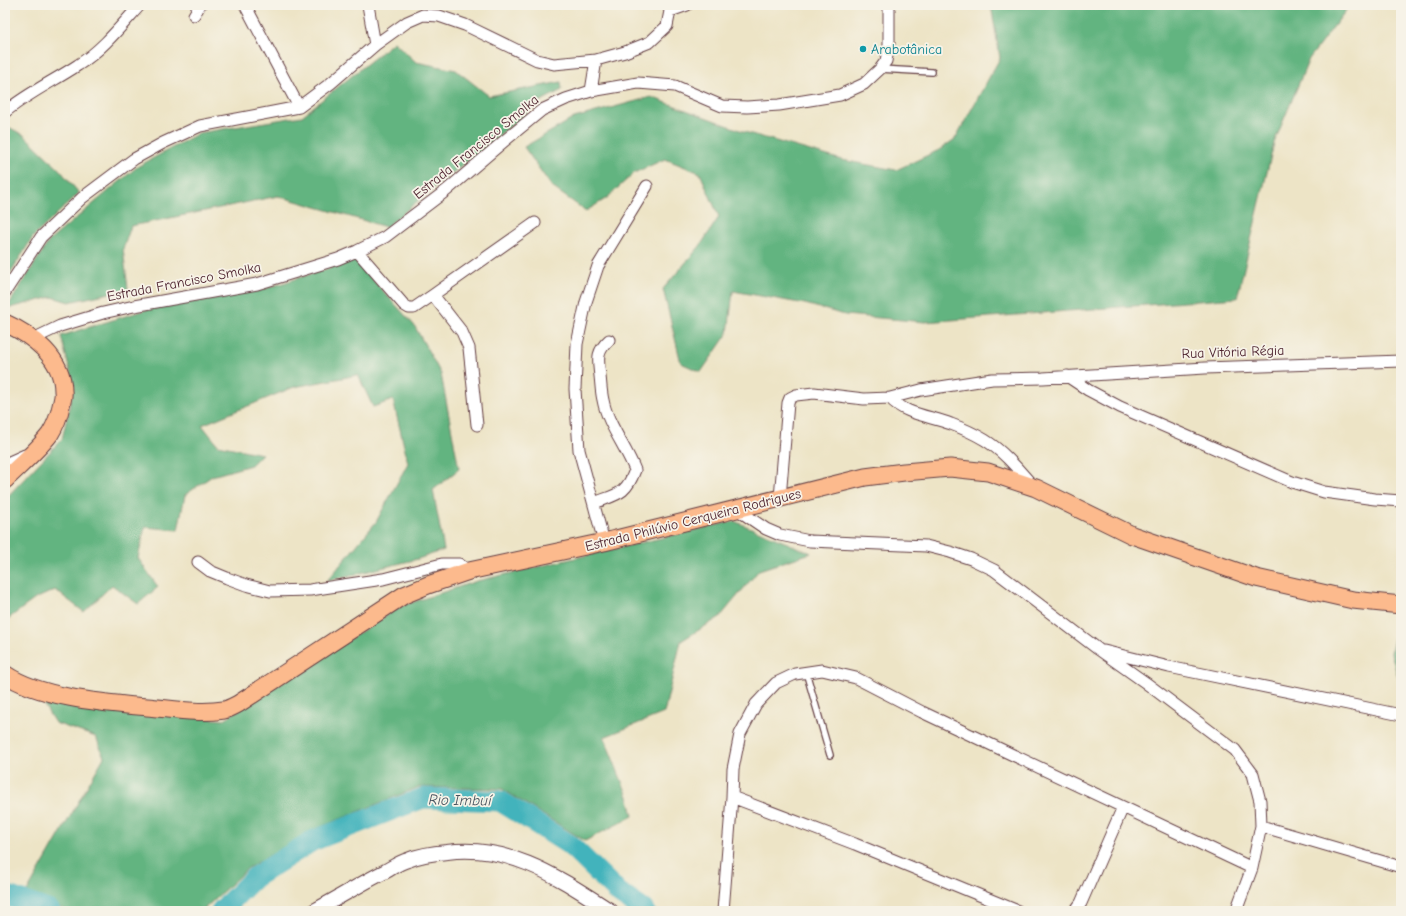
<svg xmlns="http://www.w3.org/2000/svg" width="1406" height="916" font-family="'Comic Neue',sans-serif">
  <rect width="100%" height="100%" fill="#f7f3e8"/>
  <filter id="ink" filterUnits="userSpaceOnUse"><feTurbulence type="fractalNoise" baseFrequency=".025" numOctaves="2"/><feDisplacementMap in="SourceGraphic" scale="8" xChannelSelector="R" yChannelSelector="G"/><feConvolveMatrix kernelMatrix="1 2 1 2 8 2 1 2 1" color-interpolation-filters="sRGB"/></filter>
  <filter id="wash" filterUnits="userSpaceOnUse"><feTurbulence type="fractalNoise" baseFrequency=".012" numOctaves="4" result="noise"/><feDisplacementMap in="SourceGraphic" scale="16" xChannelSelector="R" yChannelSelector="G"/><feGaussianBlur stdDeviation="0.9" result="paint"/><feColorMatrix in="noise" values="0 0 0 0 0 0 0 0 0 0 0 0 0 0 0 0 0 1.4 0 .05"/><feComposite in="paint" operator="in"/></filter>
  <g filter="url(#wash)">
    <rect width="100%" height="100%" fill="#ede4c6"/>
    <path fill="#62b480" stroke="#566a56" d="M991,5H1350L1309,59L1274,143L1237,298L925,322L845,315L805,304L733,291L728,333L701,372L681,363L663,289L700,246L719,217L700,173L665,159L634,173L607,198L586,211L552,187L524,147L574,118L651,97L748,133L842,160L896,170L939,150L955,139L1000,58Z
      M394,42L416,62L456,70L489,96L561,82L562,90L541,101L386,227L278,196L131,226L123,249L128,289L69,302L52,297L6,309L49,241L137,167L199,133L302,116Z
      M5,125L25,136L60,170L79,193L33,237L5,281Z
      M355,260L414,325L441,374L459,469L433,490L444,550L418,559L327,581L376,522L408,463L393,400L373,407L358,375L294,387L202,425L218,445L262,454L251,465L212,476L185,495L178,530L145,527L138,558L158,587L138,604L112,585L84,612L55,590L35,599L5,621V499L62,439L74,387L61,336L145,310L258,291Z
      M734,521L811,553L759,570L720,617L681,641L664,713L604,737L629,799L633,816L585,841L502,789L419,787L318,828L248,868L202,911H67L27,892L104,757L96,737L55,723L42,702L223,720L401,606L477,581Z
      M1398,619L1401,620V688L1391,653Z"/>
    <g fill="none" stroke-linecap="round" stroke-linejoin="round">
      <path stroke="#43b3bc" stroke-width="21" d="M5,895L50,911
        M221,911L255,877L312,841L423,798L500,801L570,845L619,893L645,911"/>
    </g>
  </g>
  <g filter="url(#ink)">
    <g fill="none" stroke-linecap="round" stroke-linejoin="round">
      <defs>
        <path id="service" d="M880,69L932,72
          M806,672L830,755"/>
        <path id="minor" d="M245,5L299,107
          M368,5L375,45
          M670,11L687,5
          M194,15L200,5
          M591,91L596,60
          M5,112C28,93 54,81 78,65C102,50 121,26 140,5
          M357,251L404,305L409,308H414L433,295L535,223
          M5,292L41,237L82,198L134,159L163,143L200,126L299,107L331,83L375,45L407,22L423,15L439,16L465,25L537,60L554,64L596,60L625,52L650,42L667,26L670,11L668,5
          M433,295L462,332L469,348L477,425
          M33,339L60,326L103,313L134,306L257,284L338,259L357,251L385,237L447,190L503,142L542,110L566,99L591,91L638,83L675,86L722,106L747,107L779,105L840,95L864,84L880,69L886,61L889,45V5
          M1067,376L1088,390L1120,407L1292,482L1324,492L1375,499L1401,501
          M890,398C905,415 931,416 951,424C962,428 975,434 985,440C1003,451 1018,469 1032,485
          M5,464L25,455
          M780,498L788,403L790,398L796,395L814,393L864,399L890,398L921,390L992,379L1043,378L1205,368L1401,361
          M594,503C617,494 626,495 635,470C626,447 607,423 603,400C601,392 601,384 600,376C598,359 596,352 609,340
          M738,510L766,529L780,535L810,541L926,546L950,552L971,559L994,570L1098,649L1146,683L1235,750L1253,774L1260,801L1261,826L1252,868L1236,911
          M604,542L579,450L575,389L577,344L586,302L598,266L647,186
          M198,562L210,571L227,578L246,585L270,591L310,590L383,579L442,564H459L469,571
          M1104,651L1169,667L1401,715
          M732,797L855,844L1018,911
          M1261,826L1401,867
          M723,911L732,797L733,769L740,734L756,704L776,683L795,674L822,670L856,678L922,712L1252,868
          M1075,911L1081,903L1123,807"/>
        <path id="tertiary" d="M314,911C338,898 362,883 386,871C393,867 400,862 408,860C420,855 434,853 447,852C512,844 559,878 611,911"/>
        <path id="primary" d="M5,323C32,335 63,358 63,391C64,396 62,401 61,406C59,416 55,426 50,434C38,450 19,466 5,480
          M5,674C40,698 105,703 147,707C172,709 199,714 224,710C229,709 234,706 238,704L404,595L428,585L469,571L604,542L865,477L904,472L950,468L988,472L1036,488L1132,535L1256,578L1353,600L1401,605"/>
      </defs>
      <use href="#service" stroke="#623d42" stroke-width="8"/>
      <use href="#minor" stroke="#623d42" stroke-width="13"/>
      <use href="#tertiary" stroke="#623d42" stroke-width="16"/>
      <use href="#primary" stroke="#623d42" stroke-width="19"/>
      <use href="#service" stroke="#fff" stroke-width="5.5"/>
      <use href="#minor" stroke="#fff" stroke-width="11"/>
      <use href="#tertiary" stroke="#fff" stroke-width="14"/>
      <use href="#primary" stroke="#fcba8d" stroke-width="17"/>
    </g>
  </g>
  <circle fill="#0f9aa8" stroke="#f7f3e8" stroke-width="1.5" cx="863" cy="49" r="4"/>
  <g text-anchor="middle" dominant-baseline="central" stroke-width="3.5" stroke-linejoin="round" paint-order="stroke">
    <g font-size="14" fill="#0d838f" stroke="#f7f3e8" text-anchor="start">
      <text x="871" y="49">Arabotânica</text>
    </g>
    <g font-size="14" fill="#4a1f2b" stroke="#f7f3e8">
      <text transform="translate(476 147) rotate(-39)">Estrada Francisco Smolka</text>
      <text transform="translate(184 282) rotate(-11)">Estrada Francisco Smolka</text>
      <text transform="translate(1233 352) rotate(-2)">Rua Vitória Régia</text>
      <text transform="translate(693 520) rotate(-14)">Estrada Philúvio Cerqueira Rodrigues</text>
    </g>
    <g font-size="15" font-style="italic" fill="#48535e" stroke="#f7f3e8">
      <text transform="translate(460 800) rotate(1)">Rio Imbuí</text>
    </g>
  </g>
  <rect width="1406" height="916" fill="none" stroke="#f7f3e8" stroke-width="20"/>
</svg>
